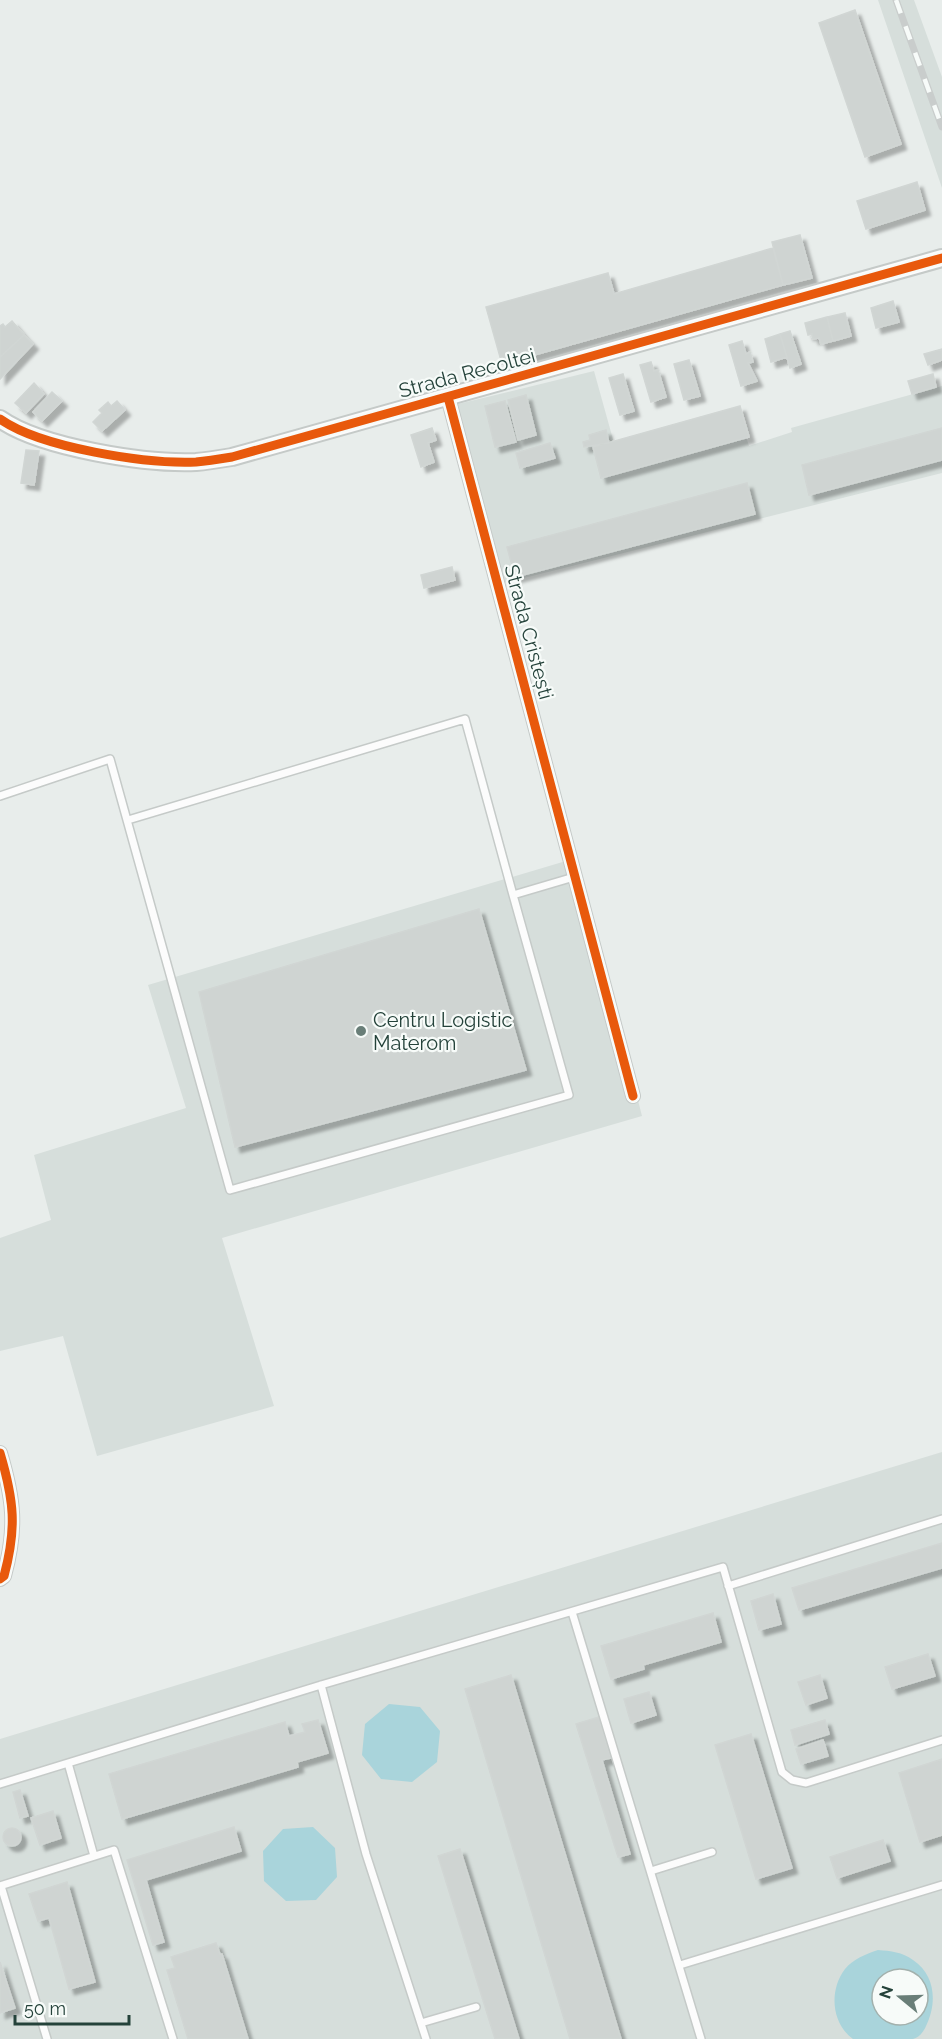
<svg xmlns="http://www.w3.org/2000/svg" width="942" height="2039" font-family="Raleway,sans-serif">
  <defs>
    <filter id="shadow"><feDropShadow dx="5.5" dy="5.5" stdDeviation="1.5" flood-color="#0004"/></filter>
  </defs>
  <rect width="100%" height="100%" fill="#e8edeb"/>
  <path fill="#d6dedb" fill-rule="evenodd" d="M878,0H914L942,77V188Z
    M594,371L614,443L737,408L749,446L792,432L791,428L942,386V473L500,584L454,405Z
    M576,858L642,1116L222,1238L274,1406L97,1456L63,1336L0,1351V1238L51,1220L34,1155L186,1108L148,985Z
    M942,1452V2039H0V1739ZM882,1979H918V2015H882Z"/>
  <path fill="#a9d4db" fill-rule="evenodd" d="M389,1704L420,1707L440,1731L437,1762L412,1782L381,1779L362,1755L365,1724Z
    M313,1827L335,1848L337,1877L316,1900L286,1901L264,1881L263,1851L283,1829Z
    M878,1950C891,1951 902,1952 913,1960C936,1975 937,2004 926,2026C924,2031 919,2038 913,2039C898,2039 869,2039 853,2039C831,2023 829,1990 845,1969C853,1959 866,1954 878,1950ZM882,1979H918V2015H882Z"/>
  <path fill="#cfd4d2" stroke="#d1d6d4" stroke-width="1.5" filter="url(#shadow)" d="M855,10L901,144L865,157L819,23Z
    M917,182L925,210L866,229L857,201Z
    M800,235L812,278L783,285L772,242Z
    M773,248L783,285L502,364L486,307L608,273L614,294Z
    M893,301L899,322L876,328L871,308Z
    M845,313L851,336L833,341L827,317Z
    M827,317L833,341L821,344L819,338L813,339L812,334L808,335L805,323Z
    M12,321L24,335L0,357V326L3,324L5,327Z
    M790,331L801,364L790,368L780,334Z
    M780,334L787,357L771,362L765,339Z
    M24,335L33,344L0,379V357Z
    M742,341L746,354L750,352L753,362L748,363L757,381L741,386L729,345Z
    M942,349V360L928,365L924,354Z
    M689,360L700,396L684,400L674,364Z
    M651,362L654,371L658,370L666,397L651,402L640,365Z
    M623,374L634,411L620,415L609,378Z
    M933,374L936,387L912,394L908,381Z
    M34,383L44,394L26,413L15,403Z
    M52,392L62,401L42,421L33,412Z
    M526,395L536,435L518,440L508,400Z
    M117,401L125,410L102,431L93,422L102,413L99,410L108,402L111,406Z
    M505,401L516,442L495,447L485,406Z
    M740,406L749,437L601,478L593,447Z
    M432,428L436,440L428,443L434,462L421,467L411,435Z
    M942,428V460L809,495L802,465Z
    M606,430L609,443L584,447L583,442L590,440L589,435Z
    M550,443L555,458L520,468L516,453Z
    M26,450L39,451L34,485L21,483Z
    M747,483L755,514L515,577L507,547Z
    M452,567L455,580L424,588L421,575Z
    M479,909L526,1070L235,1147L199,992Z
    M942,1543V1568L799,1610L792,1588Z
    M773,1594L781,1624L759,1630L751,1601Z
    M713,1613L721,1642L643,1665L644,1669L611,1679L601,1646Z
    M928,1654L935,1676L892,1689L885,1667Z
    M511,1675L621,2039H570L465,1689Z
    M820,1675L827,1698L806,1705L798,1682Z
    M649,1692L656,1715L631,1723L624,1699Z
    M599,1717L611,1758L602,1760L630,1854L618,1857L576,1724Z
    M318,1720L328,1753L297,1762L298,1767L122,1819L109,1774L285,1722L289,1736L305,1732L302,1724Z
    M825,1720L829,1734L795,1745L791,1730Z
    M751,1734L792,1868L756,1879L715,1745Z
    M823,1740L828,1756L801,1764L796,1749Z
    M942,1759V1835L920,1842L899,1773Z
    M20,1790L28,1816L20,1818L13,1792Z
    M53,1811L61,1838L40,1845L31,1818Z
    M234,1827L241,1851L146,1880L164,1942L153,1945L127,1860Z
    M3 1837a9 9 0 1 1 18 0a9 9 0 1 1-18 0Z
    M883,1840L890,1861L837,1878L830,1857Z
    M460,1849L519,2039H495L438,1856Z
    M67,1882L95,1982L69,1989L49,1918L38,1921L29,1894Z
    M216,1943L220,1954H222L248,2039H188L167,1970L175,1968L171,1957Z
    M0,1962L15,2008L0,2013Z"/>
  <g fill="none" stroke-linecap="round" stroke-linejoin="round">
    <defs>
      <path id="service" d="M0,796L110,759L230,1190L569,1095L513,895L574,877
        M128,820L465,719L513,895
        M728,1586L942,1519
        M572,1612L701,2039
        M321,1685L366,1854L426,2039
        M68,1763L94,1856
        M0,1784L321,1685L723,1567L782,1772L792,1780L806,1783L942,1740
        M651,1871L712,1852
        M0,1886L114,1850L173,2039
        M1,1886L47,2039
        M680,1965L942,1885
        M421,2023L476,2007"/>
      <path id="minor" d="M448,397L633,1096
        M0,1453C14,1500 17,1528 4,1576L0,1579"/>
      <path id="tertiary" d="M0,419C41,448 146,464 196,462C208,461 220,459 232,457L942,258"/>
    </defs>
    <use href="#service" stroke="#c5cac8" stroke-width="10"/>
    <use href="#minor" stroke="#c5cac8" stroke-width="16"/>
    <use href="#tertiary" stroke="#c5cac8" stroke-width="20"/>
    <use href="#service" stroke="#fcfcfc" stroke-width="7"/>
    <use href="#minor" stroke="#fcfcfc" stroke-width="14"/>
    <use href="#tertiary" stroke="#fcfcfc" stroke-width="16"/>
    <defs>
      <path id="rail" d="M896,0L942,127"/>
    </defs>
    <use href="#rail" stroke="#c9cdcc" stroke-width="7"/>
    <use href="#rail" stroke="#f7fbf9" stroke-width="4.5" stroke-dasharray="14" stroke-linecap="butt"/>
    <defs>
      <path id="cycleway" d="M448,397L633,1096
        M0,419C41,448 146,464 196,462C208,461 220,459 232,457L942,258
        M0,1453C14,1500 17,1528 4,1576L0,1579"/>
    </defs>
    <use href="#cycleway" stroke="#f7fbf9" stroke-width="13"/>
    <use href="#cycleway" stroke="#e8590c" stroke-width="9"/>
  </g>
  <circle fill="#697e78" stroke="#f7fbf9" stroke-width="2" cx="361" cy="1031" r="6"/>
  <g text-anchor="middle" dominant-baseline="central" stroke-width="4.5" stroke-linejoin="round" paint-order="stroke">
    <g font-size="20" fill="#24423a" stroke="#f7fbf9">
      <text transform="translate(467 373) rotate(-15)">Strada Recoltei</text>
      <text transform="translate(529 632) rotate(75)">Strada Cristești</text>
    </g>
    <g font-size="20" fill="#24423a" stroke="#f7fbf9" text-anchor="start">
      <text x="373" y="1020">Centru Logistic<tspan x="373" dy="23">Materom</tspan></text>
    </g>
  </g>
  <g transform="translate(900 1997) rotate(289)"><circle r="28" fill="#f7fbf9" stroke="#a3b1ad" stroke-width="1.5"/>
  <path d="M0-4.5L10 22L0 15L-10 22Z" fill="#697e78"/>
  <text y="-9" font-size="16" font-weight="bold" text-anchor="middle" fill="#24423a">N</text>
  </g>
  <path d="M15 2015v9h114v-9" fill="none" stroke="#24423a" stroke-width="3"/>
  <text x="24" y="2015" font-size="18" fill="#24423a" stroke="#f7fbf9" stroke-width="4.5" paint-order="stroke">50 m</text>
</svg>
